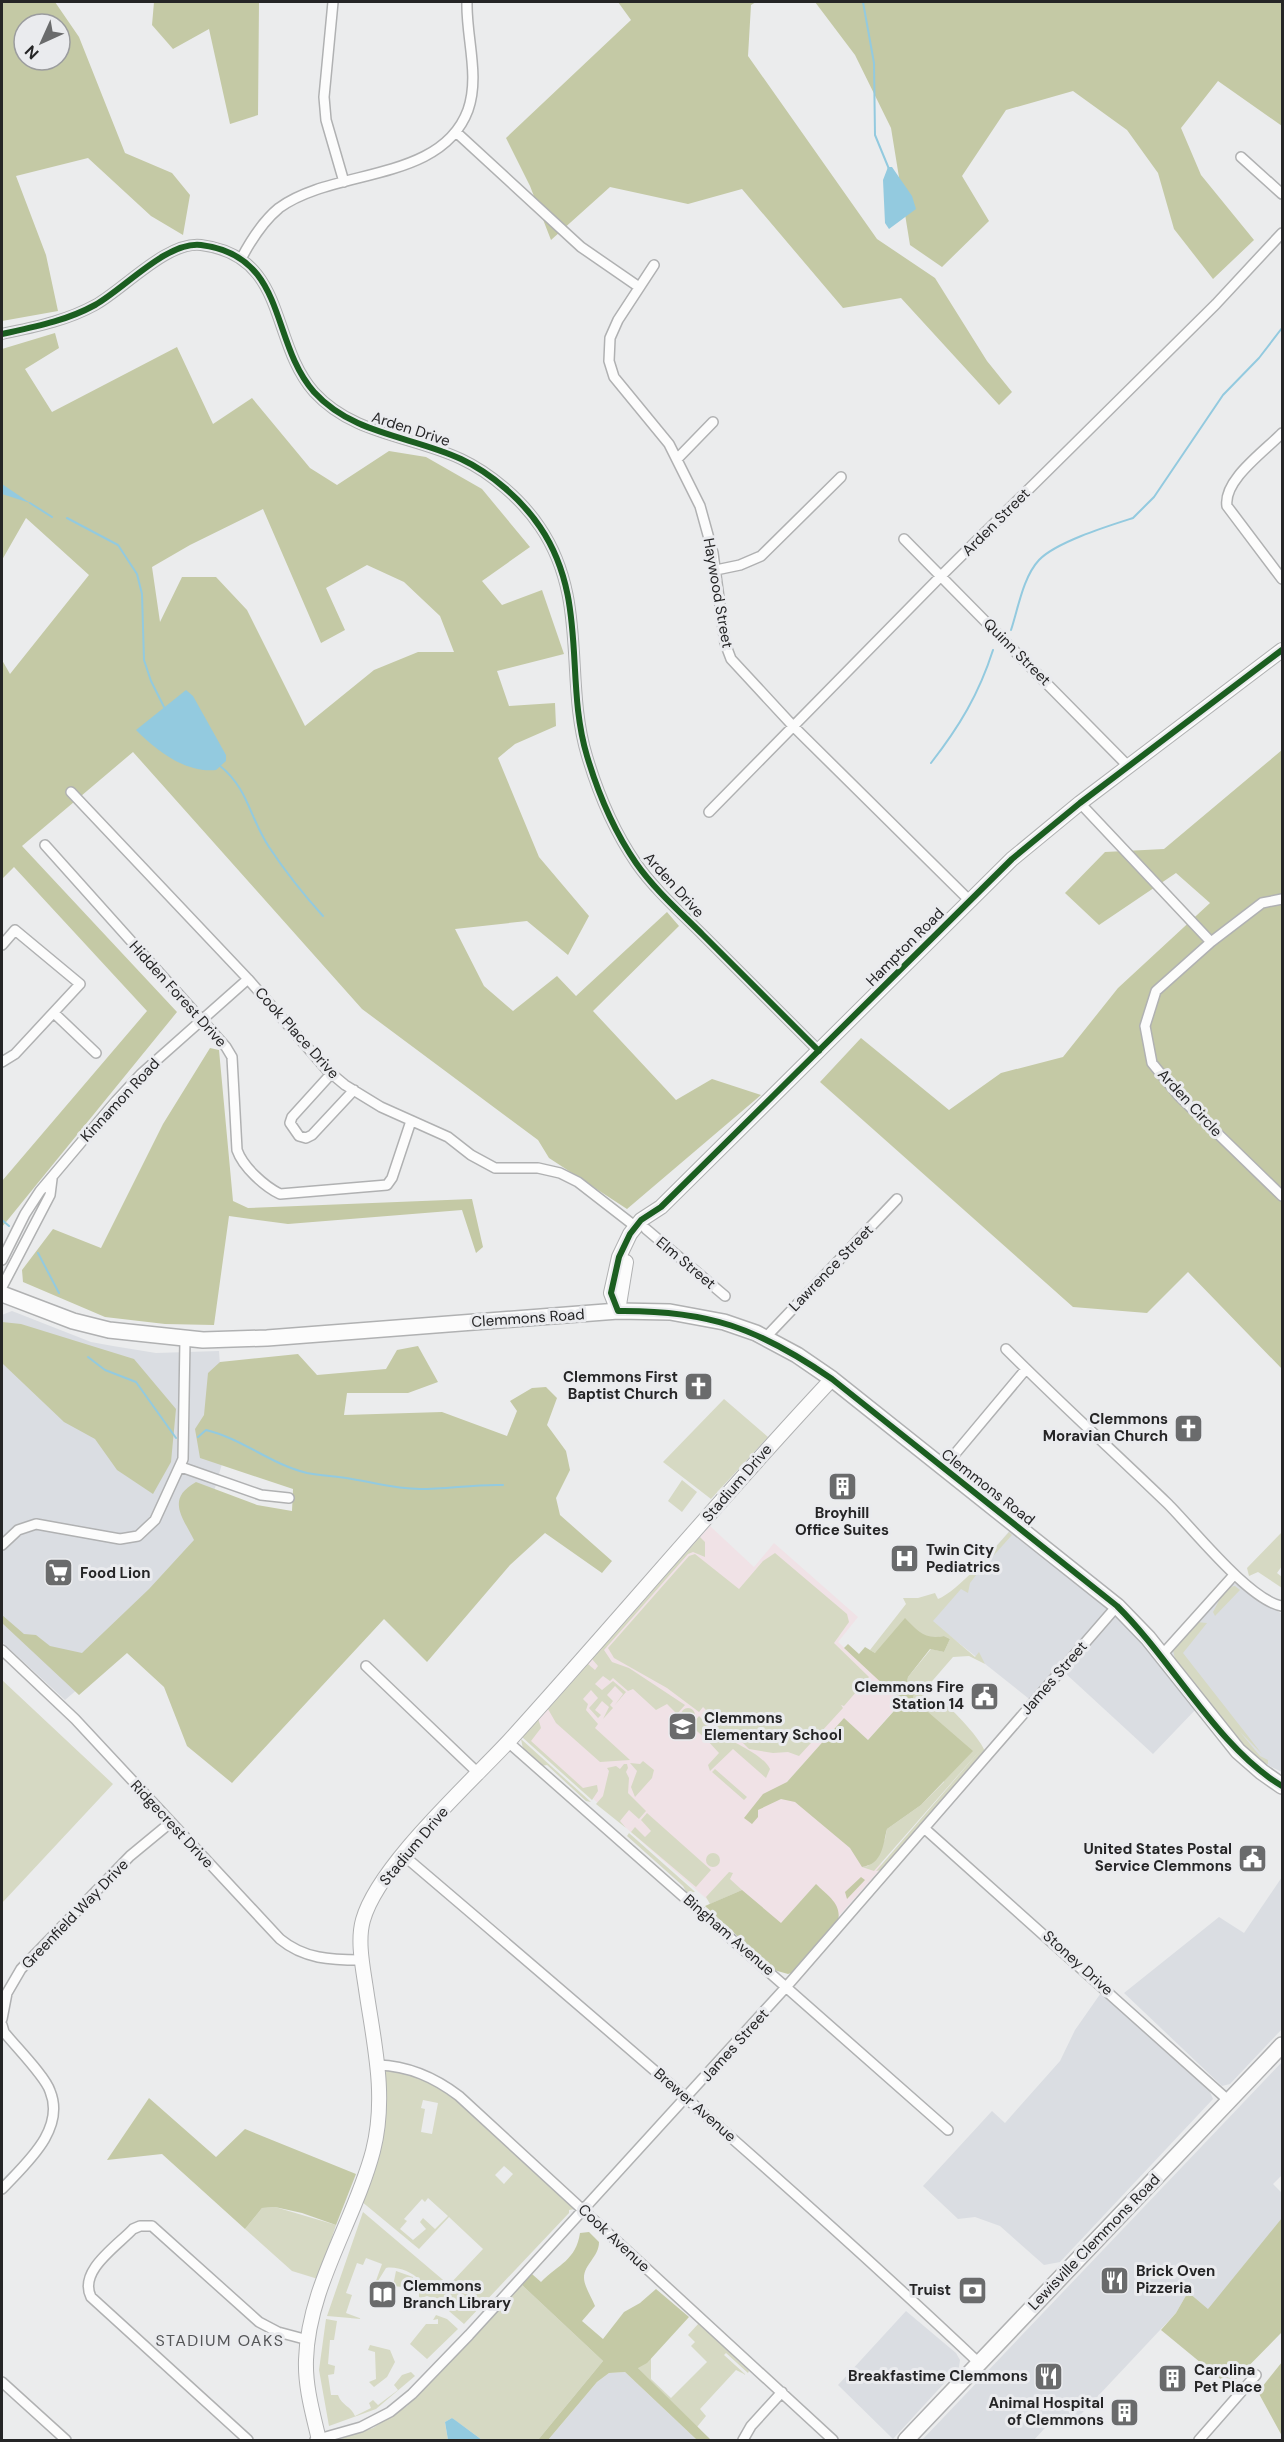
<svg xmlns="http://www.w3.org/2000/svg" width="1284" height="2442" font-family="'DM Sans',sans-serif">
  <rect width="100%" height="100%" fill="#ebeced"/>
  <path fill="#dadde2" d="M12,1311L91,1342L113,1346L156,1353L219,1351L226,1450L202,1533L135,1640L65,1700L2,1642V1315Z
    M1012,1528L1102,1602L1151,1649L1197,1708L1153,1754L1065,1673L1038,1706L931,1621Z
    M1231,1583L1239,1585L1282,1614V1772L1261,1762L1243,1745L1170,1651Z
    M1282,1877V2029L1230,2084L1222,2086L1124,1993L1219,1917L1244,1933Z
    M1103,1990L1209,2090L1213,2099L1060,2262L1044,2265L1000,2226L975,2217L958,2219L923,2186L992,2111L1005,2123L1060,2061L1075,2030Z
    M1282,2062V2175L1273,2184L1282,2193V2219L1209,2310L1188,2292L1176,2313L1068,2428L1055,2417L1034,2440H922Z
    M906,2311L956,2353L960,2360L959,2367L893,2439L838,2385Z
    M625,2372L697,2440H548L597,2382L609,2373Z"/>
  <path fill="#f0e2e6" d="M710,1526L754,1567L774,1543L858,1617L838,1642L902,1701L868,1740L844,1718L787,1782L883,1866L838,1917L783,1930L726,1881L709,1901L523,1737Z"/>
  <path fill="#d6d9c3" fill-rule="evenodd" d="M724,1399L768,1437L711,1499L663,1462Z
    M682,1480L697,1492L682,1512L668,1501Z
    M1009,1532L1012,1535L977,1574L970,1583L968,1593L961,1589L933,1621L975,1657L979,1652L985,1664L969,1656L953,1657L927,1687L924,1696C929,1699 936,1699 941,1702C952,1707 983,1742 985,1752L882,1870L876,1871L982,1748L874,1871L862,1867L868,1866L885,1839L887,1829L921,1805L944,1782L936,1722L913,1699L915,1689L907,1682L908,1677L931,1649L944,1652L950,1639L944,1636L933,1638L923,1636L875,1653L870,1650L906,1604L903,1598H918L935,1593L938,1599C958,1591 993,1550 1009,1532Z
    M1282,1532V1566L1277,1573L1282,1577V1588L1258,1572L1249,1576L1247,1568Z
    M700,1537L705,1542V1557L693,1552L688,1554L604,1650L612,1662L629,1668L685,1705L677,1714L667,1704L656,1710L633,1689L628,1691L613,1678L610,1681L603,1676L595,1684L602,1690L613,1681L626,1692L614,1706L623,1694L615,1686L607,1695L613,1701L610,1705L613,1708L603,1719L609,1707L602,1701L595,1710L601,1715L598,1718L589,1708L598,1698L591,1690L583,1699L588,1704L586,1710L598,1724L595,1728L630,1760L600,1762L556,1723L548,1709L588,1664L595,1670L598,1666L592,1659Z
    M775,1553L847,1614L849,1622L834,1643L869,1677L844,1706L841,1705L843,1708L799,1756L788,1752L773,1753L749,1749L740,1740L723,1734L702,1714L706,1710L703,1707L699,1712L667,1688L614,1658L608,1648L689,1556L695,1554L739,1589L763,1561Z
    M1235,1586L1240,1590L1215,1616L1213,1612C1219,1603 1221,1588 1235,1586Z
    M1197,1622L1207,1623L1183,1653L1262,1754L1240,1732L1260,1756L1268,1760V1764H1264C1228,1736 1203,1695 1175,1659L1173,1650Z
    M2,1680L113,1784L2,1903Z
    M681 1715a7 7 0 1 1 14 0a7 7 0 1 1-14 0Z
    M699,1716L712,1729L705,1738L691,1726Z
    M538,1718L541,1728L531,1741L583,1788L597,1785L598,1791L592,1800L522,1737Z
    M714,1732C729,1740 763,1754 770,1769L766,1778L733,1749L710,1771L708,1765L719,1753L707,1740Z
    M521,1739L591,1802L586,1801L547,1765L541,1766L523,1749Z
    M643,1761L654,1770L652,1778L635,1797L631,1787L637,1771L630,1763L640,1764Z
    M624,1764H627L628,1768L626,1772L629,1778L628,1793L646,1811L639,1819L629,1810L620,1821L626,1828L596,1804L603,1796L609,1771L607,1768L616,1766L620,1769Z
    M715,1769L747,1797L744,1800L712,1772Z
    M647,1813L711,1870L696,1887L631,1832L635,1827L645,1837L651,1831L641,1820Z
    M629,1833L693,1890L695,1892L687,1893L683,1886L627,1836Z
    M706 1860a7 7 0 1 1 14 0a7 7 0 1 1-14 0Z
    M729,1872L733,1873L730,1879L742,1890L710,1904L706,1897Z
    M389,2069L426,2079L448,2092L575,2209L569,2210V2213L464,2324L435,2299L427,2296L419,2299V2280C413,2272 396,2266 386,2268L373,2289L382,2264L366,2258L363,2265L357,2263L346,2293L352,2295L346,2313L362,2319L327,2316L363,2212L449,2285L483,2249L449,2217L419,2249L361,2201L386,2096V2070ZM423,2100L438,2103L432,2134L421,2132L425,2109L421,2108ZM504,2166L513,2174L504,2184L495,2175ZM428,2198L448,2216L435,2229L423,2218L420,2222L426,2229L413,2240L400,2229L407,2221L404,2219L422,2199L425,2202Z
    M275,2207L336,2225L318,2279L292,2271L245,2229L262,2208Z
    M396,2271L413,2277L416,2285L412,2288L393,2286Z
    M522,2285L603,2361L538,2440H482L452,2418L445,2422L448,2440H337L373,2428L407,2406Z
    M436,2315L447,2319L458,2329L427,2359L410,2344L426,2324H438V2319L433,2320Z
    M326,2319L337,2321L334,2340H330L328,2364L335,2366L334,2374L328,2375L331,2395H338C342,2406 351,2406 355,2416L371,2408L369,2403L373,2400L378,2405L398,2390L394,2385L402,2375L411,2372L415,2376L376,2409L329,2426L319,2370Z
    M699,2323L749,2371L748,2373L726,2353L724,2355L746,2375L736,2370L700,2409L706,2416L697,2427L637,2367L651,2358V2379L671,2398L707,2362L691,2346L695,2342L688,2335Z
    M370,2345L390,2350L395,2362L387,2377L374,2387L369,2382L376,2379L375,2352L368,2350Z"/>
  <path fill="#c4c9a5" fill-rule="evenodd" d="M2,2H55L79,37L125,153L172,173L190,195L183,235L151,216L88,158L16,176L46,255L58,311L2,321ZM24,24H60V60H24Z
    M154,2H259L258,115L230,124L209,29L173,49L152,25Z
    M618,2H756L751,5L748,56L877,239L935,278L987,361L1012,392L999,405L901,298L843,308L742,189L688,204L610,187L551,240L530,186L506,138L631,20Z
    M815,2H1282V126L1218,81L1181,128L1201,175L1254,240L1213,279L1174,229L1158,173L1127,130L1073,91L1006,110L962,176L989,221L942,267L910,245L891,128L855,55Z
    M55,333L59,348L25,369L52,412L177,347L213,424L252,398L310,468L337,485L389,451L426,457L482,489L530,547L482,581L502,605L542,590L564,654L497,671L509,706L555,703L556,726L515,744L498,758L539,857L589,916L568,955L527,921L455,929L484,986L513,1011L557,976L576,996L667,912L679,926L593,1011L676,1100L712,1079L761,1095L627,1209L549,1158L538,1140L362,1009L133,752L22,846L177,1012L2,1227V1181L147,1011L14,867L2,879V660L10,674L89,575L26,518L2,560V349ZM263,509L321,643L345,630L326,588L367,565L404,582L440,616L454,652H418L374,670L305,726L247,610L216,577H182L160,622L152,567L190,545Z
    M1282,750V1369L1188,1272L1147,1313L1073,1307L820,1082L861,1038L949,1110L1001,1073L1063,1057L1118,988L1210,903L1176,873L1099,925L1065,893L1105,852L1164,849Z
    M210,1048L219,1050L233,1201L248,1208L472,1199L483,1247L476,1253L462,1210L288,1224L229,1216L214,1325L165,1324L105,1317L23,1282L22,1270L53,1229L101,1248L163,1124Z
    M2,1322L21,1324L134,1359L176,1409L171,1462L153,1494L117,1470L95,1439L64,1422L3,1364Z
    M418,1346L438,1382L408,1393H347L344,1415L442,1412L507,1436L517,1411L510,1401L532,1388L546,1387L557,1398L547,1425L566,1451L570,1470L556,1498L560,1515L612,1561L602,1573L545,1533L510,1565L427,1662L384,1619L232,1783L187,1746L164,1687L127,1653L79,1695L2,1623V1615L24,1634L36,1635L50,1646L82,1653L149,1589L194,1540C182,1516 166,1499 196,1482L257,1505L292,1511L293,1489L200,1458L195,1429L204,1415L208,1373L220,1362L298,1354L317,1375L386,1369L397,1350Z
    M905,1618C918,1631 924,1640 944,1636L950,1639L944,1652L930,1649L908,1677L907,1682L915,1689L913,1699L973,1751L921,1805L887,1829C883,1844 883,1864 862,1867L850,1848L795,1802L781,1799L758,1810V1817L752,1824L744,1818L763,1794L787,1782L844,1718L868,1740L902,1702L844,1648L848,1644L859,1654L865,1647L875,1653Z
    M861,1877L865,1880L847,1899L845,1892Z
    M816,1884C828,1896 844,1905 837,1924L794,1972L788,1974L774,1970L705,1906L742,1890L781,1923Z
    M149,2098L216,2157L245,2129L356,2174L336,2225L302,2213L275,2207L262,2208L245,2229L162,2154L107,2160Z
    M1282,2218V2332L1229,2386L1161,2330L1176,2313L1188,2292L1208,2309Z
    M589,2232L599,2242C599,2257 584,2264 584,2278C584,2286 592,2298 595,2306L582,2321L603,2339L624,2312L640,2303L656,2289L689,2317L647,2363L638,2368L711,2440H697L625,2372L609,2373L597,2382L548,2440H538L603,2361L522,2285L532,2274L541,2282C559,2264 576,2260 580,2233Z
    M1282,2362V2436L1258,2392Z"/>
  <path fill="#93cadf" d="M888,167H892L912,196L916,209L889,229L885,223L883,180Z
    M2,484L30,503L2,494Z
    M186,690L193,696L226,755V761L216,770C185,773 157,751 136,730Z
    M452,2418L455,2420L482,2440H448L445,2422Z"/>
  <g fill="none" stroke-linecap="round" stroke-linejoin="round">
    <path stroke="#93cadf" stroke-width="2" d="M863,2L874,63L875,135L889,169
      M30,503L52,517
      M67,518L118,545L137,574L142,594L144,660L151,681L165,709
      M1011,630C1018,609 1023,577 1039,560C1056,542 1108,526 1133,518L1154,497L1223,395L1259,358L1282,328
      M931,763C959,727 979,694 993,650
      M219,765C249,789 249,817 269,847C285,871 303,894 323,916
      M2,1220L9,1226
      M38,1253L59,1293
      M88,1357L105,1370L136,1382L176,1438
      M198,1437L206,1430C243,1439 270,1464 307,1473C322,1476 337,1476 352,1479C376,1483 396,1489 420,1489C448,1489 475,1484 503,1485"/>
    <defs>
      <path id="street" d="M333,2L324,97L326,120L344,182
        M456,132L581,247L639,287
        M1241,157L1282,194
        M241,259C251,240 262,222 279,208C333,168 441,183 468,110C480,76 466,37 467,2
        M654,265L618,320L610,338L609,361L614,377L669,444L700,506L713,553L725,643L731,659L793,726L969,900
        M2,334C34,327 66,321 95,305C124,289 167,241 201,245C288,256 269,341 314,392C353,435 412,436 461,459C491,473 522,500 540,527C589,599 564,680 587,756C598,793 614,831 636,863C654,889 680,912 703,935C741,973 780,1012 819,1051
        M1282,433C1265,451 1223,480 1227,506L1282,579
        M678,458L713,422
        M904,539L1128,766
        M716,570L740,565L761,556L841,477
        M71,792L248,979L327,1070L345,1085L381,1107L448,1137L471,1155L495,1168H538L560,1173L578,1182L636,1227
        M1080,803L1211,942
        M709,812L941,576L1216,304L1282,233
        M45,845L226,1047L232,1057L237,1150C243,1167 264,1186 280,1194L387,1185L392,1178L411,1121
        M1282,899L1262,903L1211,942L1156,991L1145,1026L1152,1063L1179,1096L1282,1196
        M2,945L15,930L80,984L15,1054L2,1062
        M54,1013L96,1053
        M331,1074L292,1117L290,1123L299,1136L306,1138L312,1135L354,1090
        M646,1229L725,1296
        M2,1260L25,1214L40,1191L116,1101L141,1074L248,979
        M2,1287L50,1195L52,1179
        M766,1337L897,1199
        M1006,1349C1059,1402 1114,1452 1168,1504C1193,1529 1250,1601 1282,1606
        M181,1467L261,1495L289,1498
        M944,1467L1026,1369
        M2,1545L18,1530L36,1524L120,1539L138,1536L155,1520L183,1459L185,1340
        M2,1650L75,1719L280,1939C304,1959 331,1960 361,1960
        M1162,1655L1234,1575
        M366,1666L478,1773
        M508,1742L948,2130
        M924,1828L1229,2101
        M403,1855C598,2021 793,2187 979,2363
        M2,2019L7,1993L21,1969L130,1856L170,1823
        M2,2025L4,2032C15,2046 45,2076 50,2091C66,2130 25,2164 2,2189
        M378,2065C409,2066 434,2077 459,2096L833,2440
        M2,2382L66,2440
        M248,2440L91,2297C78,2271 117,2246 133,2229L140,2226H152L259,2322L278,2332L308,2340
        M315,2440L361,2427L390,2412L412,2394L469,2335L787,1986L1117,1606
        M743,2440L751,2426L782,2392
        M1199,2440L1256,2375"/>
      <path id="secondary" d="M618,1311L611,1293L619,1257L630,1234L641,1220L661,1207L1012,859L1080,803L1282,650
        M618,1311L626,1262
        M319,2440C313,2414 305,2387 306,2360C308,2287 355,2220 373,2151C387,2096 374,2044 366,1989C363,1968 357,1941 363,1920C378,1866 469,1784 509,1741C618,1621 721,1497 832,1379"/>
      <path id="primary" d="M2,1294L73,1321L109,1330L203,1340L267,1338L618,1311L670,1312L724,1322L756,1333L797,1355L832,1379L1117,1606L1148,1638L1238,1751L1262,1772L1282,1786
        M906,2440L1282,2045"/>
    </defs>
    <use href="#street" stroke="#b0b1b2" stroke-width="12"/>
    <use href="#secondary" stroke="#b0b1b2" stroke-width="16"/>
    <use href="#primary" stroke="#b0b1b2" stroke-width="18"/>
    <use href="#street" stroke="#fcfcfc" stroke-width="9"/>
    <use href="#secondary" stroke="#fcfcfc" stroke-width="14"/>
    <use href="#primary" stroke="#fcfcfc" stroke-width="15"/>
    <defs>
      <path id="cycleway" d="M2,334C34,327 66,321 95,305C124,289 167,241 201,245C288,256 269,341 314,392C353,435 412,436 461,459C491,473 522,500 540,527C589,599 564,680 587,756C598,793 614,831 636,863C654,889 680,912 703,935C741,973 780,1012 819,1051
        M1282,650L1080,803L1012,859L661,1207L641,1220L630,1234L619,1257L611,1293L618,1311C708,1310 758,1328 832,1379L1117,1606C1172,1660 1218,1748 1282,1786"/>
    </defs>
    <use href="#cycleway" stroke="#eaebee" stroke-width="10"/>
    <use href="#cycleway" stroke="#1b5e20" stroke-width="6"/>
  </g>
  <defs>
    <symbol id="church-square" viewBox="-11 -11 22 22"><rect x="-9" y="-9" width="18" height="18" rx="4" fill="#6a6b6c" stroke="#eaebee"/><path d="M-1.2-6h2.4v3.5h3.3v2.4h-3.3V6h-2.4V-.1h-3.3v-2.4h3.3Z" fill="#fff"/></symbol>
    <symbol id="building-square" viewBox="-11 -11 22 22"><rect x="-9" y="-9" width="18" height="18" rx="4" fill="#6a6b6c" stroke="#eaebee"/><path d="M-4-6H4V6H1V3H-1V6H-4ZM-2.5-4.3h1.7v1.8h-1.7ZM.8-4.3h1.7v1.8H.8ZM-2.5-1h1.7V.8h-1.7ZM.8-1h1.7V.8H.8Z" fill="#fff"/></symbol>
    <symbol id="hospital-square" viewBox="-11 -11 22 22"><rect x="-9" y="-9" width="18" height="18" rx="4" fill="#6a6b6c" stroke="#eaebee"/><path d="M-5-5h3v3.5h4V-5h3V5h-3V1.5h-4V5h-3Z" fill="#fff"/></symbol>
    <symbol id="supermarket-square" viewBox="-11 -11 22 22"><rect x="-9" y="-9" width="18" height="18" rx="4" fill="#6a6b6c" stroke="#eaebee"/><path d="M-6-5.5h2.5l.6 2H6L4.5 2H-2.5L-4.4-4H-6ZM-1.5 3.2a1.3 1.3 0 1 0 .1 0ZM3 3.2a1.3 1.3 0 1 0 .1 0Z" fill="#fff"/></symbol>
    <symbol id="civic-square" viewBox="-11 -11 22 22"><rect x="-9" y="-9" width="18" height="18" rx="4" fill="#6a6b6c" stroke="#eaebee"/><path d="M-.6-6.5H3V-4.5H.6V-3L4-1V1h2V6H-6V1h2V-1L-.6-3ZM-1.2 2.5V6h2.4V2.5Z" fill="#fff"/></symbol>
    <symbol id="school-square" viewBox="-11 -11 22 22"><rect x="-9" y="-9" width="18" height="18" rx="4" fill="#6a6b6c" stroke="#eaebee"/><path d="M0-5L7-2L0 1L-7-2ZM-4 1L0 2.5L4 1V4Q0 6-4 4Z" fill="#fff"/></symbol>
    <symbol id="restaurant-square" viewBox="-11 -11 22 22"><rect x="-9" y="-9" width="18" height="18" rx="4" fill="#6a6b6c" stroke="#eaebee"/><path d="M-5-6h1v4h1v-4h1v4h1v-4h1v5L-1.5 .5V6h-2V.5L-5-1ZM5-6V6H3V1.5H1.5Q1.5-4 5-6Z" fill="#fff"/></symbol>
    <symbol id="bank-square" viewBox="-11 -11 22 22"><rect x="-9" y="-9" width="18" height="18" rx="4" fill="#6a6b6c" stroke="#eaebee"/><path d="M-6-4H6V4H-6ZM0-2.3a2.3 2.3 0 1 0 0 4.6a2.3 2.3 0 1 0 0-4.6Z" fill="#fff"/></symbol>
    <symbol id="library-square" viewBox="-11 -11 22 22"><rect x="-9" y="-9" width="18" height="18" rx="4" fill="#6a6b6c" stroke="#eaebee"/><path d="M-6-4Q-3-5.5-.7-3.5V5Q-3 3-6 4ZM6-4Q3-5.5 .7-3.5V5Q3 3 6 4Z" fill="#fff"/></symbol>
  </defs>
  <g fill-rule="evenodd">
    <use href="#church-square" x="682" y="1370" width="33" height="33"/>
    <use href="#church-square" x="1172" y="1412" width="33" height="33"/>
    <use href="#building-square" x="826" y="1470" width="33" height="33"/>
    <use href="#hospital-square" x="888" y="1542" width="33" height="33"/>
    <use href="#supermarket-square" x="42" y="1556" width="33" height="33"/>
    <use href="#civic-square" x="968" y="1680" width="33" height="33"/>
    <use href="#school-square" x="666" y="1710" width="33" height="33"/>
    <use href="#civic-square" x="1236" y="1842" width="33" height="33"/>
    <use href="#restaurant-square" x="1098" y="2264" width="33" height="33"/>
    <use href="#bank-square" x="956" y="2274" width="33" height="33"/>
    <use href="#library-square" x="366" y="2278" width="33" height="33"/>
    <use href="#restaurant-square" x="1032" y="2360" width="33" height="33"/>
    <use href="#building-square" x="1156" y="2362" width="33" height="33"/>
    <use href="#building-square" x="1108" y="2396" width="33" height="33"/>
  </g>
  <g text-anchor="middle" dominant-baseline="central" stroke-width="6" stroke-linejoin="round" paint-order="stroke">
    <g font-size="15" fill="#252526" stroke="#eaebee">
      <text transform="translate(411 429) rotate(18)">Arden Drive</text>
      <text transform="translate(996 522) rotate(-45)">Arden Street</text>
      <text transform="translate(718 593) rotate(80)">Haywood Street</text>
      <text transform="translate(1017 652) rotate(45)">Quinn Street</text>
      <text transform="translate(674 885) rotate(48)">Arden Drive</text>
      <text transform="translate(905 947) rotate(-45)">Hampton Road</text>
      <text transform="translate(178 994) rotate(48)">Hidden Forest Drive</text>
      <text transform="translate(297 1033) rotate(48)">Cook Place Drive</text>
      <text transform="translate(120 1100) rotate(-47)">Kinnamon Road</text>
      <text transform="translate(1190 1103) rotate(47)">Arden Circle</text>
      <text transform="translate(686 1263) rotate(40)">Elm Street</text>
      <text transform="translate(831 1268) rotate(-46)">Lawrence Street</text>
      <text transform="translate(528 1318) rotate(-4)">Clemmons Road</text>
      <text transform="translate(737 1483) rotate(-49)">Stadium Drive</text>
      <text transform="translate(988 1487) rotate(38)">Clemmons Road</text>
      <text transform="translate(1054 1678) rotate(-49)">James Street</text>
      <text transform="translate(172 1824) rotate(47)">Ridgecrest Drive</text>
      <text transform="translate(414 1846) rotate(-50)">Stadium Drive</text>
      <text transform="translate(75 1914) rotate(-46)">Greenfield Way Drive</text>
      <text transform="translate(729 1935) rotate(41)">Bingham Avenue</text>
      <text transform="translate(1078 1963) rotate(42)">Stoney Drive</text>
      <text transform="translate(735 2045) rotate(-48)">James Street</text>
      <text transform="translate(695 2105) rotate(41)">Brewer Avenue</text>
      <text transform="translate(614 2238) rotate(43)">Cook Avenue</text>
      <text transform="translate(1094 2242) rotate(-46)">Lewisville Clemmons Road</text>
    </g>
    <g font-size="15" font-weight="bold" fill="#252526" stroke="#eaebee" text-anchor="end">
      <text x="678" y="1377">Clemmons First<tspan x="678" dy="17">Baptist Church</tspan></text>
      <text x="1168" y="1419">Clemmons<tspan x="1168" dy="17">Moravian Church</tspan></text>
      <text x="842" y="1513" text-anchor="middle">Broyhill<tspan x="842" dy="17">Office Suites</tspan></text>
      <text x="926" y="1550" text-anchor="start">Twin City<tspan x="926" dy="17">Pediatrics</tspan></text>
      <text x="80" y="1573" text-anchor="start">Food Lion</text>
      <text x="964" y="1687">Clemmons Fire<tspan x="964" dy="17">Station 14</tspan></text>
      <text x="704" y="1718" text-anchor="start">Clemmons<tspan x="704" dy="17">Elementary School</tspan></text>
      <text x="1232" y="1849">United States Postal<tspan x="1232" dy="17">Service Clemmons</tspan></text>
      <text x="1136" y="2271" text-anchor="start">Brick Oven<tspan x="1136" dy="17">Pizzeria</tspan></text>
      <text x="403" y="2286" text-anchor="start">Clemmons<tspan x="403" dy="17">Branch Library</tspan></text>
      <text x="951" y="2290">Truist</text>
      <text x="1194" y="2370" text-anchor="start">Carolina<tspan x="1194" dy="17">Pet Place</tspan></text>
      <text x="1028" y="2376">Breakfastime Clemmons</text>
      <text x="1104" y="2403">Animal Hospital<tspan x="1104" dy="17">of Clemmons</tspan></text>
    </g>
    <g font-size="16" letter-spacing="1.5" fill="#545557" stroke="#eaebee">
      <text x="220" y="2340">STADIUM OAKS</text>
    </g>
  </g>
  <rect width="1284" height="2442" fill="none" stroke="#252526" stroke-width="6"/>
  <g transform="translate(42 42) rotate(225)"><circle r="28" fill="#eaebee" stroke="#9b9c9e" stroke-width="1.5"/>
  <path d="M0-4.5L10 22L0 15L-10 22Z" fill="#6a6b6c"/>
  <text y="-9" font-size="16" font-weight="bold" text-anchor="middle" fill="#252526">N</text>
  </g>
</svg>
